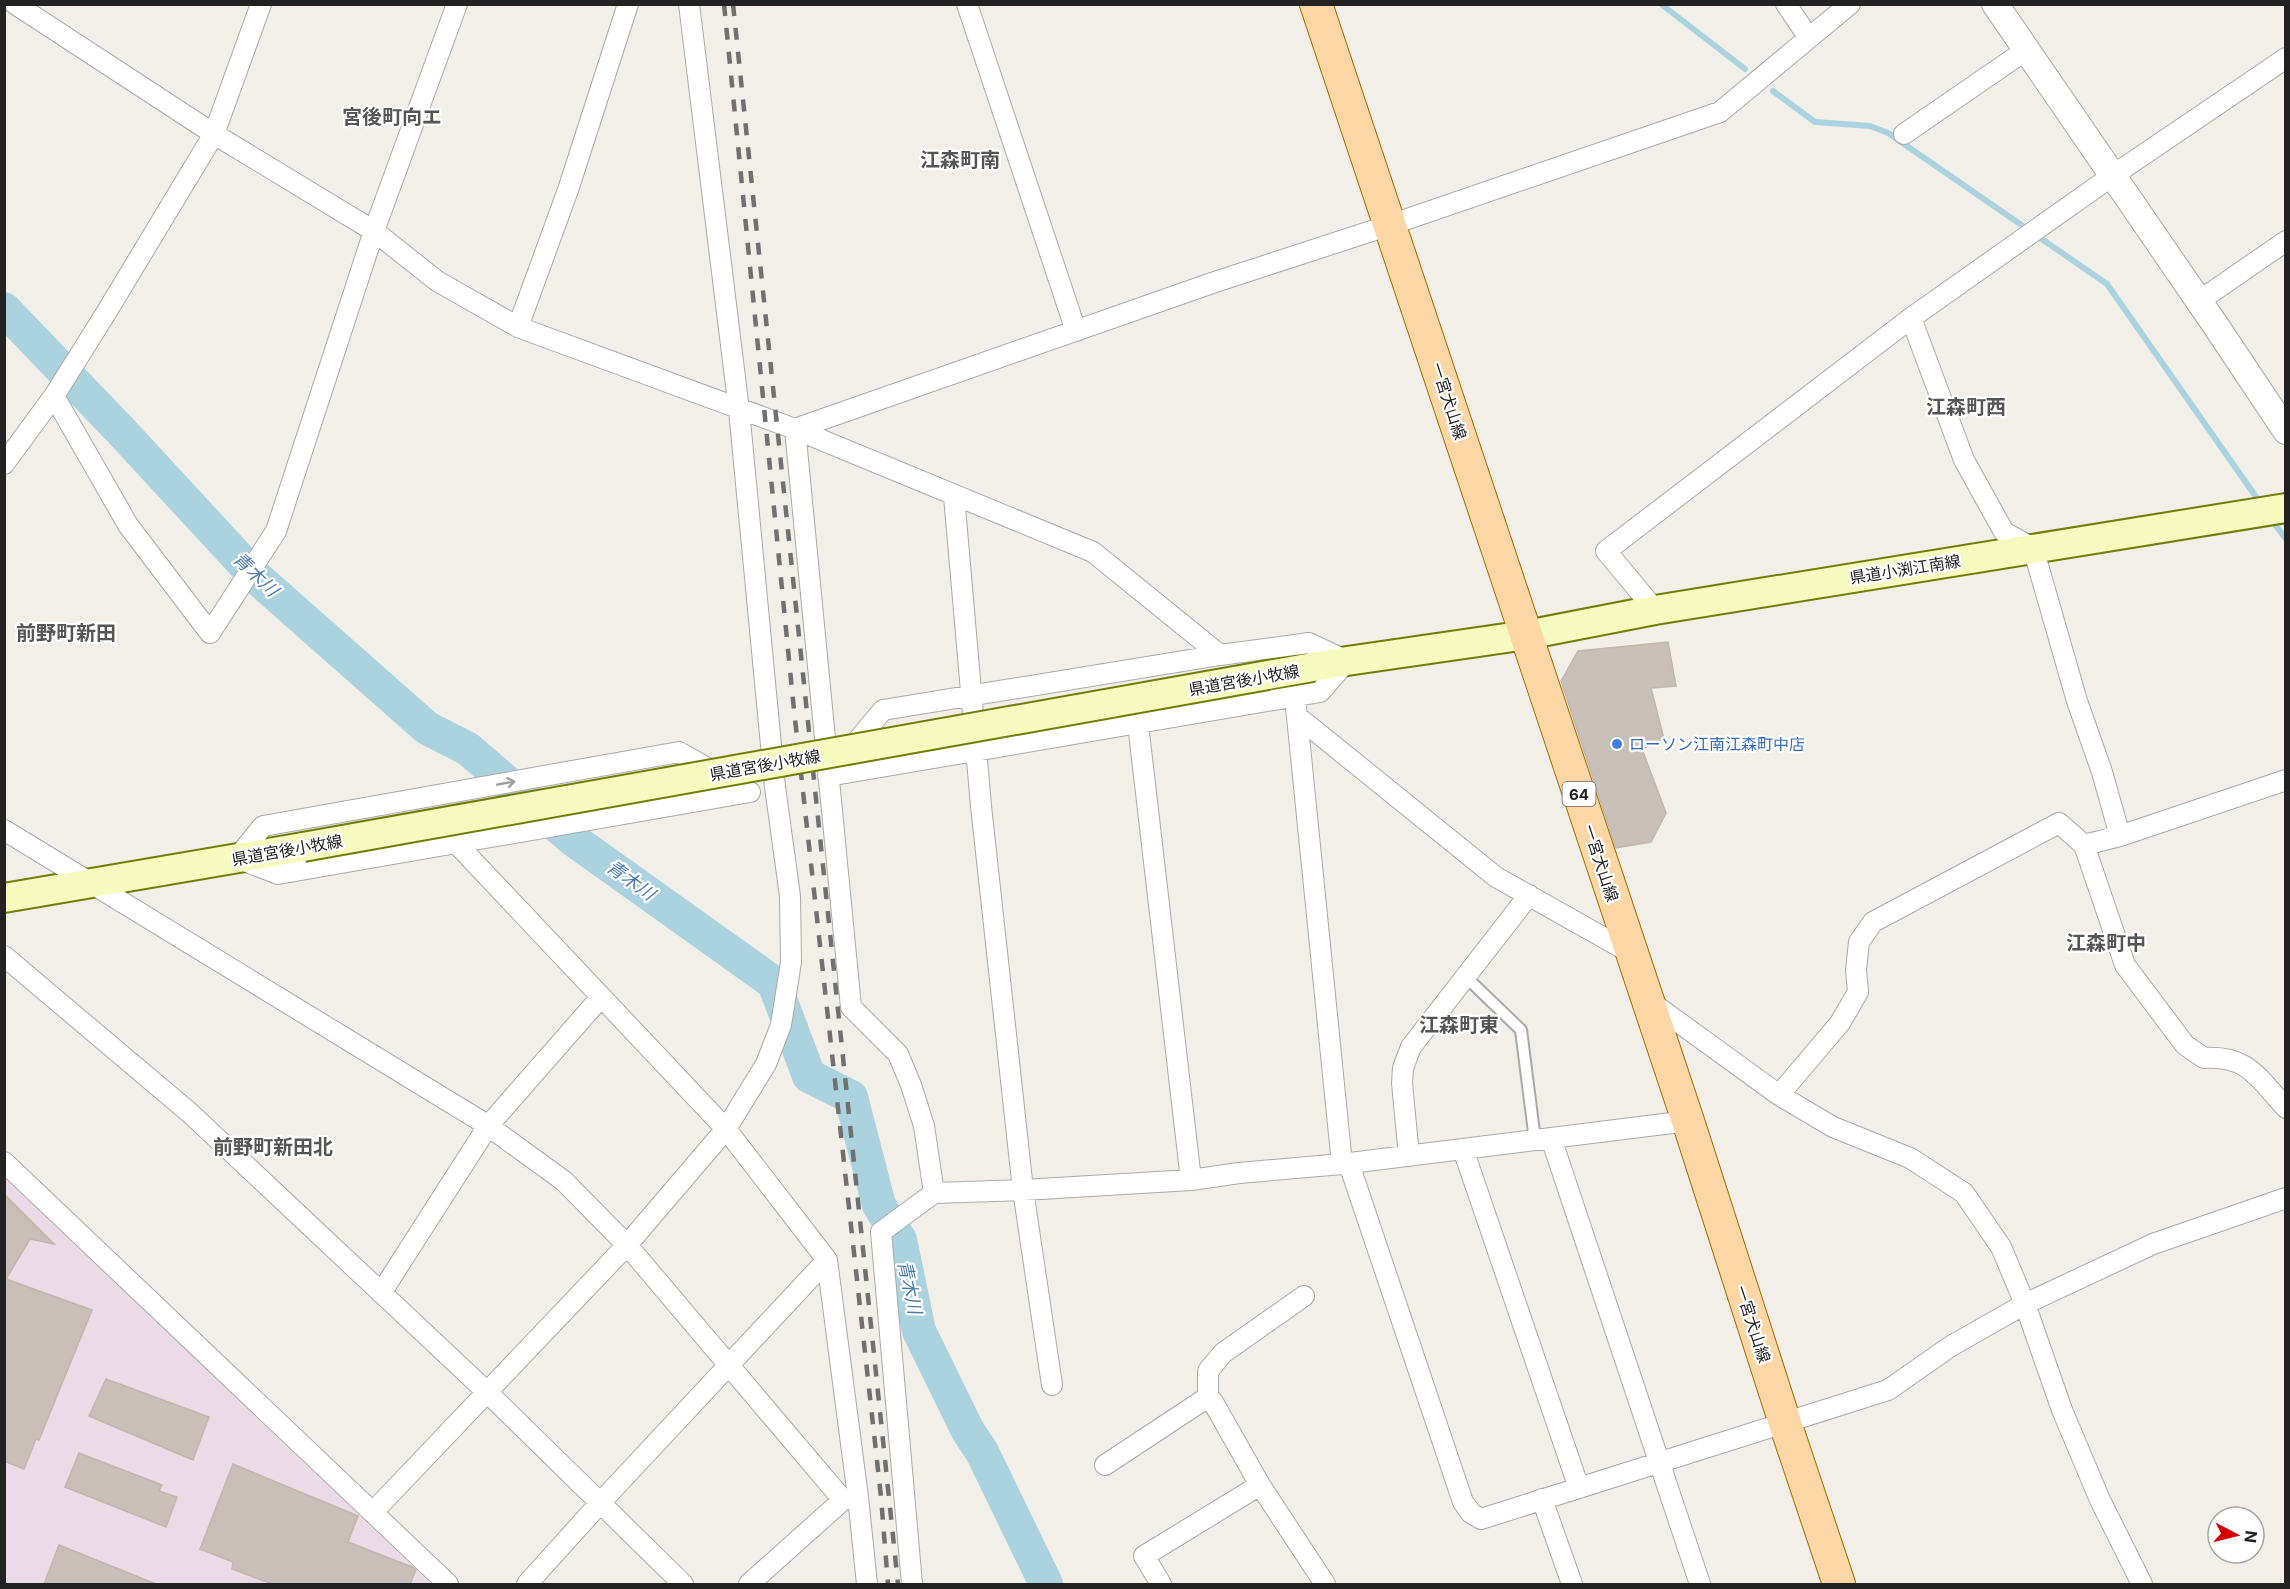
<svg xmlns="http://www.w3.org/2000/svg" width="2290" height="1589" font-family="Inter,'Noto Sans JP',sans-serif">
  <rect width="100%" height="100%" fill="#f2efe9"/>
  <path fill="#ebdbe8" d="M5,1176L431,1584H5Z"/>
  <g fill="none" stroke-linecap="round" stroke-linejoin="round">
    <path stroke="#aad3df" stroke-width="6" d="M1661,4L1745,69
      M1773,91L1815,122L1870,126L1888,133L2107,284L2261,504
      M2270,518L2286,539"/>
    <path stroke="#aad3df" stroke-width="34" d="M4,309L122,432L256,577L427,728L468,749L575,841L774,983L809,1076L851,1097L879,1205L900,1240L919,1331L968,1431L982,1452L1046,1584"/>
  </g>
  <path fill="#c7bfb8" stroke="#c4b6ab" stroke-width="1.5" d="M1668,642L1676,686L1651,688L1664,739L1642,749L1666,813L1651,842L1616,848L1561,681L1578,651Z
    M4,1194L54,1244L30,1239L6,1279L92,1310L39,1440L36,1439L24,1469L4,1461Z
    M106,1379L209,1417L193,1460L89,1416Z
    M79,1453L162,1485L159,1491L177,1497L166,1527L65,1487Z
    M233,1464L358,1516L348,1542L412,1567L416,1570L410,1584H272L232,1569L233,1562L200,1549Z
    M59,1545L156,1584H44Z"/>
  <g fill="none" stroke-linecap="round" stroke-linejoin="round">
    <defs>
      <path id="service" d="M1466,977L1521,1030L1535,1140"/>
      <path id="minor" d="M15,4L214,134L374,231L437,281L518,327L795,429L1093,552L1220,655
        M967,4L1076,331
        M1786,4L1809,38
        M1904,134L2026,50
        M2199,301L2286,241
        M1911,318L1964,460L2004,532L2033,548L2077,701L2102,772L2120,836
        M518,327L568,190L628,4
        M54,396L128,525L210,633L276,531L374,231L457,4
        M795,429L851,1007L898,1054L911,1085L924,1126L934,1193L1023,1190L1191,1180L1239,1173L1342,1164L1688,1121
        M795,429L1215,282L1390,225L1720,112L1850,4
        M4,464L54,396L106,313L214,134L261,4
        M954,496L981,806L1023,1190L1052,1385
        M1655,610L1606,551L1911,318L2112,176L2286,58
        M1309,643L1347,661L1320,692L828,776L883,710L1220,655Z
        M1295,697L1342,1164
        M1298,717L1496,877L1631,953
        M1138,724L1191,1180
        M679,752L750,792L278,874L237,858L263,826Z
        M4,830L484,1123L564,1181L627,1245L843,1500
        M456,843L726,1129L827,1260L858,1497L867,1584
        M2084,845L2120,836L2286,780
        M4,956L190,1113L487,1392L683,1584
        M1648,1000L1779,1095L1833,1127L1910,1158L1964,1193L2001,1247L2025,1304L2062,1410L2100,1500L2142,1584
        M1779,1095L1840,1023L1858,992L1856,970L1859,942L1873,922L2059,823L2084,845L2125,965L2185,1045L2204,1058C2248,1055 2258,1078 2286,1108
        M1551,1138L1700,1584
        M1463,1149L1579,1488
        M1409,1156L1402,1083L1403,1068L1411,1047L1529,895
        M4,1162L448,1584
        M1349,1164L1463,1502L1471,1513L1481,1519L1888,1390L1951,1346L2025,1304L2153,1244L2286,1198
        M381,1293L488,1126L601,997
        M1208,1397V1371L1223,1353L1304,1296
        M1105,1465L1208,1397L1213,1402L1260,1485
        M1542,1499L1572,1584
        M373,1512L627,1245L726,1129L766,1064L781,1025L791,962L790,896L775,787L739,410L689,4
        M527,1584L600,1503L827,1260
        M749,1584L843,1500L855,1498
        M912,1584L881,1232L934,1193
        M1161,1584L1144,1556L1260,1485L1325,1584"/>
      <path id="tertiary" d="M1995,4L2216,326L2286,431"/>
      <path id="secondary" d="M1268,675L1347,661L1526,635L1655,610L2286,508
        M4,898L303,847"/>
      <path id="primary" d="M1316,4L1688,1121L1785,1423L1839,1584"/>
    </defs>
    <use href="#service" stroke="#a9a9a9" stroke-width="14"/>
    <use href="#minor" stroke="#a9a9a9" stroke-width="22"/>
    <use href="#tertiary" stroke="#a9a9a9" stroke-width="28"/>
    <use href="#secondary" stroke="#707d05" stroke-width="32"/>
    <use href="#primary" stroke="#a06b00" stroke-width="34"/>
    <use href="#service" stroke="#fff" stroke-width="10"/>
    <use href="#minor" stroke="#fff" stroke-width="20"/>
    <use href="#tertiary" stroke="#fff" stroke-width="26"/>
    <use href="#secondary" stroke="#f7fabf" stroke-width="28"/>
    <use href="#primary" stroke="#fcd6a4" stroke-width="32"/>
    <path stroke="#707070" stroke-width="4.5" stroke-dasharray="12 12" stroke-linecap="butt" d="M724,4L794,710L881,1497L888,1584
      M733,4L898,1584"/>
    <defs>
      <path id="secondary-bridge" d="M303,847L1268,675"/>
    </defs>
    <use href="#secondary-bridge" stroke="#707d05" stroke-width="32" stroke-linecap="butt"/>
    <use href="#secondary-bridge" stroke="#f7fabf" stroke-width="28"/>
  </g>
  <defs><path id="oneway-shaft" d="M-6 0H5M1.5-3L5.5 0L1.5 3" fill="none" stroke-width="1.6" stroke-linecap="round" stroke-linejoin="round" transform="scale(1.5)"/></defs>
  <use stroke="#9c9c9c" href="#oneway-shaft" transform="translate(506 783) rotate(-10)"/>
  <circle fill="#3f7fe0" stroke="#fff" stroke-width="2" cx="1617" cy="744" r="6"/>
  <g text-anchor="middle" dominant-baseline="central" stroke-width="4.5" stroke-linejoin="round" paint-order="stroke">
    <rect fill="#fff" stroke="#646464" stroke-width="1.5" x="1562.5" y="782" width="33" height="24" rx="4.5"/>
    <g font-size="15" font-weight="bold" fill="#222">
      <text x="1579" y="794">64</text>
    </g>
    <g font-size="16" fill="#222" stroke="#fff">
      <text transform="translate(1449 401) rotate(72)">一宮犬山線</text>
      <text transform="translate(1905 569) rotate(-9)">県道小渕江南線</text>
      <text transform="translate(1244 680) rotate(-10)">県道宮後小牧線</text>
      <text transform="translate(765 765) rotate(-10)">県道宮後小牧線</text>
      <text transform="translate(287 850) rotate(-10)">県道宮後小牧線</text>
      <text transform="translate(1601 863) rotate(72)">一宮犬山線</text>
      <text transform="translate(1753 1324) rotate(72)">一宮犬山線</text>
    </g>
    <g font-size="16" fill="#366cbe" stroke="#fff" text-anchor="start">
      <text x="1629" y="744">ローソン江南江森町中店</text>
    </g>
    <g font-size="18" font-style="italic" fill="#4a7aab" stroke="#fff">
      <text transform="translate(256 574) rotate(44)">青木川</text>
      <text transform="translate(631 880) rotate(36)">青木川</text>
      <text transform="translate(910 1287) rotate(78)">青木川</text>
    </g>
    <g font-size="20" font-weight="bold" fill="#555" stroke="#fff">
      <text x="392" y="117">宮後町向エ</text>
      <text x="960" y="160">江森町南</text>
      <text x="1966" y="407">江森町西</text>
      <text x="66" y="633">前野町新田</text>
      <text x="2106" y="943">江森町中</text>
      <text x="1459" y="1025">江森町東</text>
      <text x="273" y="1147">前野町新田北</text>
    </g>
  </g>
  <rect width="2290" height="1589" fill="none" stroke="#222222" stroke-width="12"/>
  <g transform="translate(2236 1535) rotate(97)"><circle r="28" fill="#ffffff" stroke="#a7a7a7" stroke-width="1.5"/>
  <path d="M0-4.5L10 22L0 15L-10 22Z" fill="#d40000"/>
  <text y="-9" font-size="16" font-weight="bold" text-anchor="middle" fill="#222222">N</text>
  </g>
</svg>
